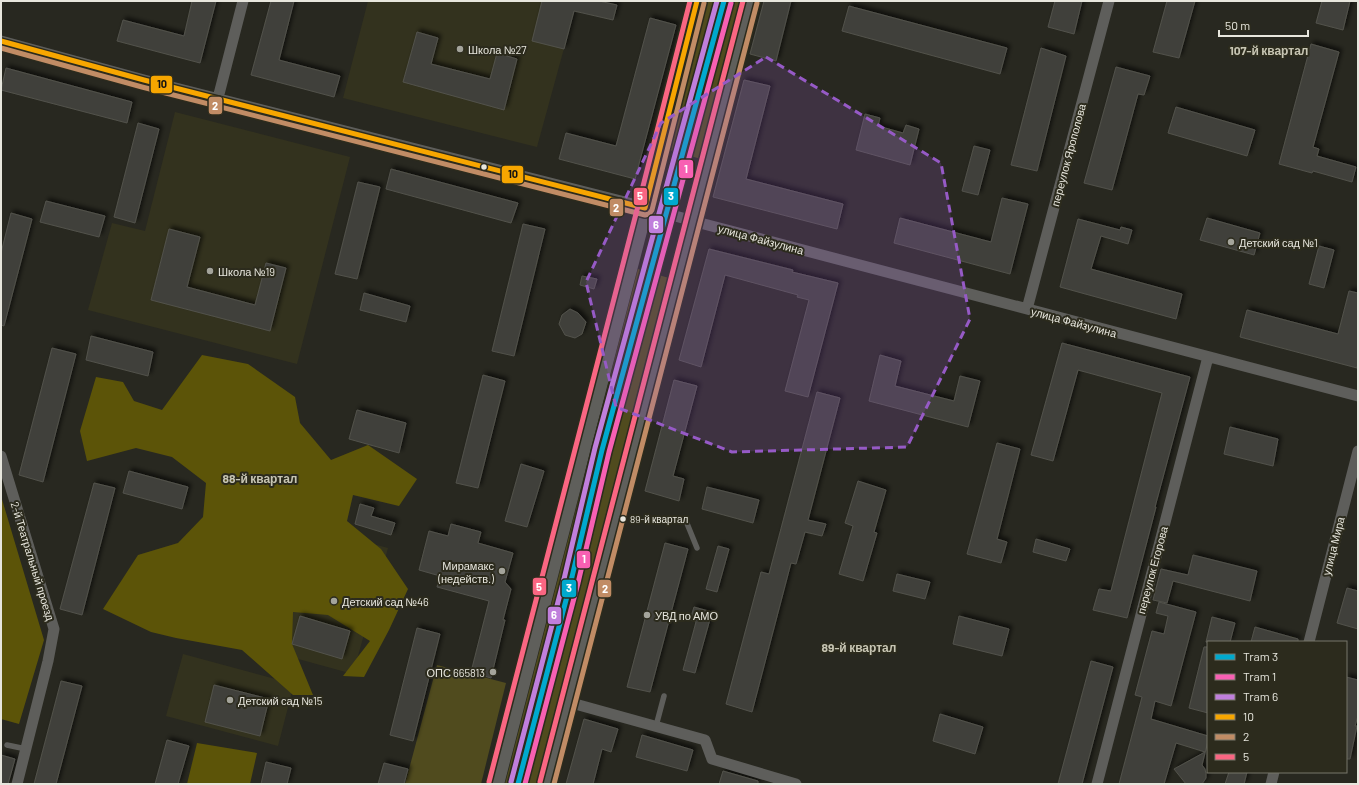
<svg xmlns="http://www.w3.org/2000/svg" width="1359" height="785" font-family="Barlow,sans-serif">
  <defs>
    <filter id="shadow"><feDropShadow dx="3" dy="-3" stdDeviation="2" flood-color="#0009"/></filter>
  </defs>
  <rect width="100%" height="100%" fill="#282820"/>
  <path fill="#33321e" d="M368,1H577L537,147L343,98Z
    M175,112L350,157L297,364L88,310L112,223L145,231Z
    M315,528L388,548L353,674L280,654Z
    M183,654L294,684L278,746L166,716Z"/>
  <path fill="#504b1e" d="M708,1H741L701,159L669,150Z
    M638,269L669,278L538,784H505Z
    M437,665L506,683L481,784H405Z"/>
  <path fill="#5c5408" d="M202,355L248,364L295,397L300,423L331,460L368,445L417,479L399,506L353,495L347,521L381,549L408,589L389,630L364,677L343,676L370,641L328,615L293,612L292,644L313,695H293L242,650L176,638L151,632L103,609L138,555L178,543L203,517L206,483L172,457L136,448L87,461L80,431L96,377L123,382L134,401L162,410Z
    M1,496L44,640L19,724L1,719Z
    M197,743L257,753L250,784H187Z"/>
  <path fill="#41413b" stroke="#52524b" filter="url(#shadow)" d="M192,1H216L200,63L117,41L123,20L184,36Z
    M271,1H294L279,60L340,76L334,97L251,75Z
    M542,1H599L617,5L613,20L574,11L564,49L532,41Z
    M764,1H791L776,61L750,54Z
    M1055,1H1082L1074,34L1048,27Z
    M1167,1H1195L1179,58L1153,52Z
    M1322,1H1350L1343,30L1316,23Z
    M849,6L1007,48L1000,74L842,31Z
    M650,18L676,25L635,179L559,159L566,133L616,146Z
    M417,32L438,38L431,64L490,79L497,53L517,59L504,110L403,82Z
    M1311,44L1339,52L1313,147L1319,149L1317,156L1356,167L1352,182L1313,171L1312,173L1279,164Z
    M1041,48L1066,56L1037,171L1011,165Z
    M1116,67L1150,76L1144,95L1138,94L1112,190L1084,183Z
    M6,68L132,102L127,123L1,90Z
    M744,80L770,86L746,179L843,204L837,229L713,197Z
    M1176,107L1255,130L1247,156L1168,133Z
    M865,114L880,118L878,126L903,133L906,125L919,129L910,165L856,150Z
    M138,123L159,129L135,223L114,217Z
    M974,146L990,150L978,195L962,191Z
    M391,169L518,203L511,223L386,189Z
    M358,182L380,187L357,279L335,274Z
    M1002,198L1028,204L1010,274L894,243L900,218L991,242Z
    M46,201L105,216L99,237L40,222Z
    M11,213L32,219L4,326L1,325V253Z
    M1207,218L1260,233L1254,255L1200,240Z
    M1078,219L1120,230L1121,227L1132,230L1128,244L1101,236L1091,269L1182,294L1176,319L1060,287Z
    M523,224L545,229L514,356L492,351Z
    M169,229L200,237L187,287L255,305L266,263L286,268L270,331L151,300Z
    M1319,246L1334,250L1324,288L1309,284Z
    M709,249L793,270L792,272L838,283L808,397L785,391L809,300L797,297L798,295L725,275L701,367L679,360Z
    M582,276L597,279L594,289L580,285Z
    M1349,291L1358,293V363L1357,368L1240,337L1247,310L1338,334Z
    M364,293L410,306L406,322L360,310Z
    M570,309L578,313L586,322L582,334L575,338L565,335L559,324L562,315Z
    M91,336L153,352L148,376L86,360Z
    M1062,343L1190,377L1155,507H1156L1127,618L1093,610L1099,589L1111,591L1162,393L1078,370L1053,461L1031,455Z
    M52,348L76,354L43,482L19,475Z
    M880,355L901,361L895,386L954,401L960,376L980,381L968,427L869,401Z
    M483,375L505,381L478,488L456,483Z
    M674,380L697,386L673,476L684,479L679,501L645,491Z
    M817,392L840,398L808,520L826,524L822,536L805,532L796,564L791,563L752,712L726,704L761,572L769,574Z
    M357,410L406,423L399,453L349,439Z
    M1230,427L1278,439L1273,466L1224,454Z
    M997,443L1020,449L997,539L1007,542L1001,563L967,554Z
    M521,464L544,471L527,527L505,521Z
    M129,471L188,487L182,509L123,493Z
    M858,481L886,490L874,532L877,533L863,581L839,574L853,526L845,523Z
    M94,483L115,488L82,615L60,609Z
    M707,487L759,500L753,523L702,509Z
    M360,504L374,508L371,516L395,523L391,535L355,524Z
    M451,524L481,532L478,543L513,553L505,582L511,589L503,620H505L491,678L471,672L489,601L437,587L440,576L419,570L429,531L448,536Z
    M1036,539L1070,549L1066,561L1033,552Z
    M665,543L688,549L650,692L627,687Z
    M718,546L729,549L717,592L706,589Z
    M1193,555L1257,571L1250,601L1173,581L1167,603L1153,600L1161,569L1188,575Z
    M897,574L930,582L925,599L893,591Z
    M1347,588L1358,591V629L1337,623Z
    M1159,602L1196,612L1171,706L1155,701L1151,719L1208,736V741L1202,765L1205,769L1206,774V778L1202,784H1186L1174,769L1205,752L1176,743L1164,784H1119L1142,697L1135,695L1152,631L1164,634L1168,616L1156,613Z
    M694,607L712,612L695,673L683,670L696,622L690,620Z
    M300,616L350,631L342,659L292,644Z
    M959,616L1009,629L1002,656L953,644Z
    M1212,617L1235,623L1230,642H1206Z
    M1255,627L1298,639V642H1251Z
    M417,628L440,634L413,741L390,735Z
    M1204,647H1208V713L1189,708Z
    M1091,661L1113,667L1082,784H1058Z
    M1346,677L1358,680V716L1355,726H1357L1350,759H1346Z
    M61,681L82,686L56,784H34Z
    M214,685L269,699L260,736L205,722Z
    M940,714L983,727L975,754L933,741Z
    M584,719L618,729L611,752L602,749L593,784H566Z
    M642,735L693,750L687,771L636,757Z
    M167,740L189,746L178,784H155Z
    M1,755L15,759L8,784H1Z
    M266,762L291,768L287,784H261Z
    M384,763L408,769L404,784H378Z
    M723,771L758,781V784H719Z
    M1229,772H1247L1244,784H1225Z"/>
  <g fill="none" stroke-linecap="round" stroke-linejoin="round">
    <path stroke="#5e5e5b" stroke-width="5.5" d="M686,521L697,548
      M656,726L664,696
      M7,745L26,749"/>
    <path stroke="#5e5e5b" stroke-width="11" d="M1,41L144,80L625,202L704,224L1358,396
      M218,98L243,1
      M1027,309L1109,1
      M1,456L54,629L48,661L17,784
      M1309,642L1358,451
      M568,702L705,740L712,759L796,784
      M1097,784L1208,357
      M1271,784L1274,772"/>
    <path stroke="#5f5f5b" stroke-width="16" d="M496,784L645,208L697,1
      M547,784L750,1"/>
    <defs>
      <path id="bus-1" d="M1,41L144,80L645,208
        M645,208L697,1"/>
      <path id="bus-2" d="M1,48L142,87L645,215L649,214L652,210L704,3
        M554,784L757,3"/>
      <path id="bus-3" d="M489,782L638,206L690,1
        M540,782L743,1"/>
    </defs>
    <use href="#bus-1" stroke="#2c2b1d" stroke-width="8"/>
    <use href="#bus-2" stroke="#2c2b1d" stroke-width="8"/>
    <use href="#bus-3" stroke="#2c2b1d" stroke-width="8"/>
    <use href="#bus-1" stroke="#f7a600" stroke-width="5"/>
    <use href="#bus-2" stroke="#c18c65" stroke-width="5"/>
    <use href="#bus-3" stroke="#fa6682" stroke-width="5"/>
    <defs>
      <path id="tram-1" d="M518,784L571,581L602,450L724,1"/>
      <path id="tram-2" d="M525,784L578,583L609,452L731,3"/>
      <path id="tram-3" d="M511,782L564,579L595,448L717,1"/>
    </defs>
    <use href="#tram-1" stroke="#2c2b1d" stroke-width="8"/>
    <use href="#tram-2" stroke="#2c2b1d" stroke-width="8"/>
    <use href="#tram-3" stroke="#2c2b1d" stroke-width="8"/>
    <use href="#tram-1" stroke="#00a9ce" stroke-width="5"/>
    <use href="#tram-2" stroke="#f860b3" stroke-width="5"/>
    <use href="#tram-3" stroke="#c07fdc" stroke-width="5"/>
  </g>
  <path fill="#965ac6" fill-opacity="0.2" stroke="#965ac6" stroke-width="3" stroke-dasharray="8 5" stroke-linejoin="round" d="M766,57L941,163L970,319L907,447L732,452L616,407L586,282L661,123Z"/>
  <g fill="#a4a49b" stroke="#2c2b1d" stroke-width="1.5">
    <circle cx="460" cy="49" r="4"/>
    <circle cx="1231" cy="242" r="4"/>
    <circle cx="210" cy="271" r="4"/>
    <circle cx="502" cy="571" r="4"/>
    <circle cx="334" cy="601" r="4"/>
    <circle cx="647" cy="615" r="4"/>
    <circle cx="493" cy="672" r="4"/>
    <circle cx="230" cy="700" r="4"/>
  </g>
  <g fill="#e7e6dd" stroke="#2c2b1d" stroke-width="1.5">
    <circle cx="484" cy="167" r="3.5"/>
    <circle cx="623" cy="519" r="3.5"/>
  </g>
  <g text-anchor="middle" dominant-baseline="central" stroke-width="4" stroke-linejoin="round" paint-order="stroke">
    <g font-size="10" fill="#e7e6dd" stroke="#2c2b1d" text-anchor="start">
      <text x="630" y="519">89-й квартал</text>
    </g>
    <g font-size="11" fill="#e7e6dd" stroke="#2c2b1d" text-anchor="start">
      <text x="468" y="49">Школа №27</text>
      <text x="1239" y="242">Детский сад №1</text>
      <text x="218" y="271">Школа №19</text>
      <text x="494" y="565" text-anchor="end">Мирамакс<tspan x="494" dy="13">(недейств.)</tspan></text>
      <text x="342" y="601">Детский сад №46</text>
      <text x="655" y="615">УВД по АМО</text>
      <text x="485" y="672" text-anchor="end">ОПС 665813</text>
      <text x="238" y="700">Детский сад №15</text>
    </g>
    <g font-size="11" fill="#e7e6dd" stroke="#2c2b1d">
      <text transform="translate(1068 155) rotate(-75)">переулок Ярополова</text>
      <text transform="translate(761 239) rotate(15)">улица Файзулина</text>
      <text transform="translate(1074 322) rotate(15)">улица Файзулина</text>
      <text transform="translate(1333 546) rotate(-76)">улица Мира</text>
      <text transform="translate(33 561) rotate(73)">2-й Театральный проезд</text>
      <text transform="translate(1152 570) rotate(-75)">переулок Егорова</text>
    </g>
    <g font-size="12" font-weight="bold" fill="#c7c5b3" stroke="#2c2b1d">
      <text x="1269" y="50">107-й квартал</text>
      <text x="260" y="478">88-й квартал</text>
      <text x="859" y="647">89-й квартал</text>
    </g>
  </g>
  <g stroke="#2c2b1d" stroke-width="1.5">
    <rect x="150" y="75" width="23" height="19" rx="4" fill="#f7a600"/>
    <rect x="208" y="96" width="15" height="19" rx="4" fill="#c18c65"/>
    <rect x="678" y="159" width="16" height="20" rx="4" fill="#f860b3"/>
    <rect x="501" y="165" width="23" height="19" rx="4" fill="#f7a600"/>
    <rect x="663" y="187" width="16" height="19" rx="4" fill="#00a9ce"/>
    <rect x="633" y="187" width="15" height="19" rx="4" fill="#fa6682"/>
    <rect x="609" y="198" width="15" height="19" rx="4" fill="#c18c65"/>
    <rect x="648" y="215" width="16" height="19" rx="4" fill="#c07fdc"/>
    <rect x="576" y="550" width="15" height="19" rx="4" fill="#f860b3"/>
    <rect x="532" y="577" width="15" height="19" rx="4" fill="#fa6682"/>
    <rect x="561" y="579" width="16" height="19" rx="4" fill="#00a9ce"/>
    <rect x="597" y="579" width="15" height="19" rx="4" fill="#c18c65"/>
    <rect x="547" y="606" width="15" height="19" rx="4" fill="#c07fdc"/>
  </g>
  <g font-size="11" text-anchor="middle" font-weight="bold" fill="#fff">
    <text x="215" y="110">2</text>
    <text x="686" y="173">1</text>
    <text x="671" y="200">3</text>
    <text x="640" y="200">5</text>
    <text x="616" y="212">2</text>
    <text x="656" y="229">6</text>
    <text x="584" y="563">1</text>
    <text x="539" y="591">5</text>
    <text x="569" y="592">3</text>
    <text x="605" y="593">2</text>
    <text x="554" y="619">6</text>
  </g>
  <g font-size="11" text-anchor="middle" font-weight="bold" fill="#111">
    <text x="162" y="88">10</text>
    <text x="513" y="178">10</text>
  </g>
  <rect width="1359" height="785" fill="none" stroke="#e7e6dd" stroke-width="4"/>
  <rect x="1207" y="641" width="140" height="132" fill="#2c2b1d" stroke="#77766a"/>
  <rect x="1215" y="654" width="20" height="6" fill="#00a9ce" stroke="#77766a"/>
  <text x="1243" y="661" font-size="12" fill="#e7e6dd">Tram 3</text>
  <rect x="1215" y="674" width="20" height="6" fill="#f860b3" stroke="#77766a"/>
  <text x="1243" y="681" font-size="12" fill="#e7e6dd">Tram 1</text>
  <rect x="1215" y="694" width="20" height="6" fill="#c07fdc" stroke="#77766a"/>
  <text x="1243" y="701" font-size="12" fill="#e7e6dd">Tram 6</text>
  <rect x="1215" y="714" width="20" height="6" fill="#f7a600" stroke="#77766a"/>
  <text x="1243" y="721" font-size="12" fill="#e7e6dd">10</text>
  <rect x="1215" y="734" width="20" height="6" fill="#c18c65" stroke="#77766a"/>
  <text x="1243" y="741" font-size="12" fill="#e7e6dd">2</text>
  <rect x="1215" y="754" width="20" height="6" fill="#fa6682" stroke="#77766a"/>
  <text x="1243" y="761" font-size="12" fill="#e7e6dd">5</text>
  <path d="M1219 30v6h89v-6" fill="none" stroke="#e7e6dd" stroke-width="2"/>
  <text x="1225" y="30" font-size="12" fill="#e7e6dd" stroke="#2c2b1d" stroke-width="3" paint-order="stroke">50 m</text>
</svg>
